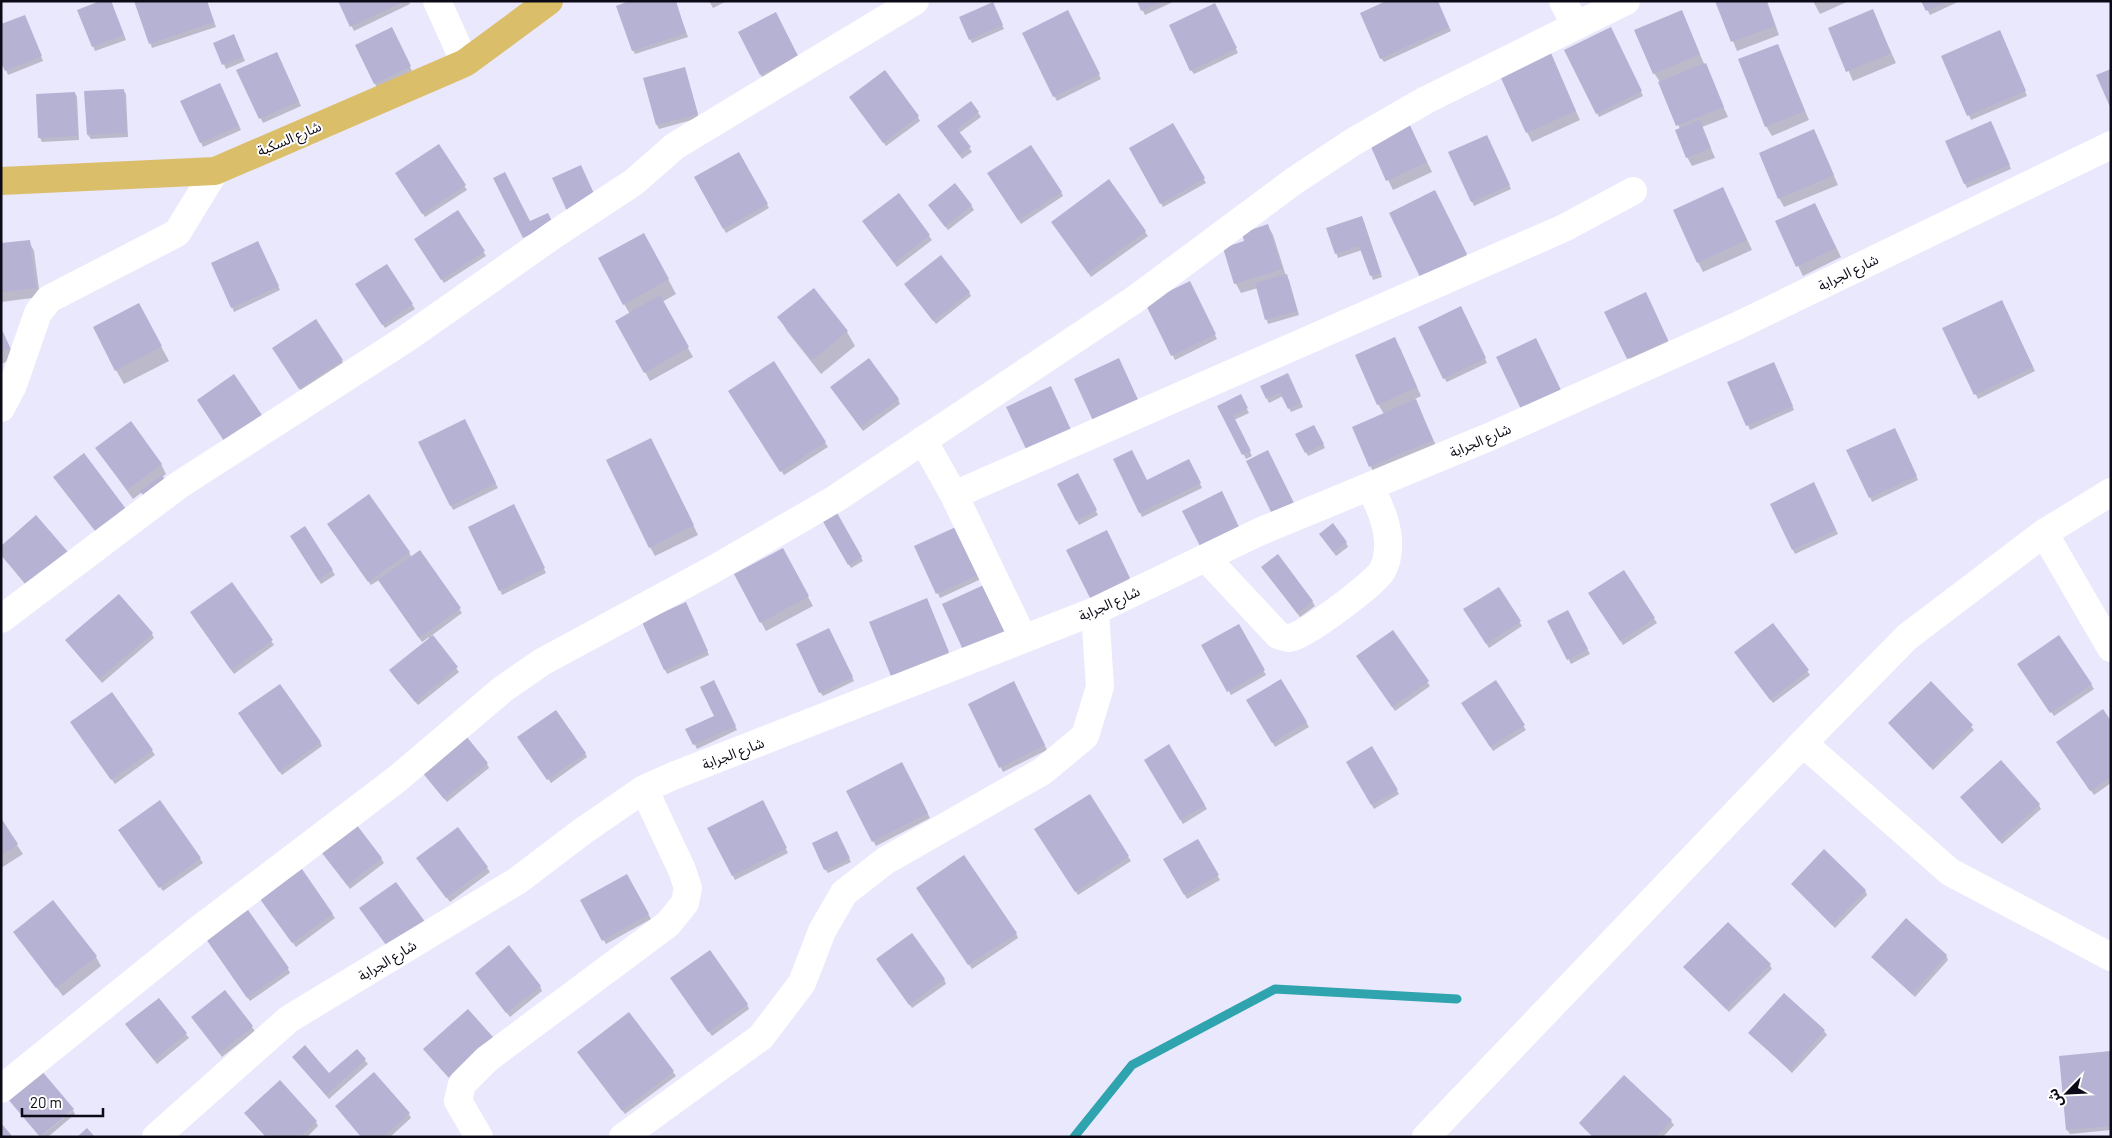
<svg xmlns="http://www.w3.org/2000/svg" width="2112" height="1138" font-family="Barlow,'Noto Sans Arabic',sans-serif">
  <rect width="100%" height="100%" fill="#eae8fd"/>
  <path fill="#0003" d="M111,1L126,40L95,51L79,11Z
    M136,1H207L216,27L152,48Z
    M339,1H409L410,4L354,31Z
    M675,1L688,37L635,54L633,50Z
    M709,1H727L713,8Z
    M1138,1H1175L1145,15Z
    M1437,1L1451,31L1384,62L1381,58Z
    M1717,1H1767L1779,35L1737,51Z
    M1813,1H1849L1820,14Z
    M1923,1H1960L1930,15Z
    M994,8L1004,29L972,43L970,39Z
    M1217,9L1238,53L1194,74L1191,70Z
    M1872,10L1896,63L1853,81L1830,28Z
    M1681,12L1728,117L1702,127L1715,158L1692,166L1687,157L1680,129L1660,82L1654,73Z
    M776,14L800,60L763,79L739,32Z
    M1070,16L1101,79L1057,101L1054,96Z
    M27,21L43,61L8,75L6,70Z
    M394,33L412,71L377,88L357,45Z
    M1613,33L1643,96L1599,117L1597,113Z
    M2002,36L2027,96L1971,120L1942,56Z
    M236,40L245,61L226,69L215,44Z
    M1777,45L1809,120L1772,136L1766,126Z
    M1550,55L1580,120L1532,142L1527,132Z
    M279,58L301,106L263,123L238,71Z
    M684,68L699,118L659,129L657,125Z
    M222,88L241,130L203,147L182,101Z
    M123,90L126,94L128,137L91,139L88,135L85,93Z
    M75,93L77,97L79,140L42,142L40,138L37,95Z
    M853,101L918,117L920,121L886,146Z
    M971,103L981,117L959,133L972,152L962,159L942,131Z
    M1408,123L1432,172L1393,190L1369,141Z
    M1173,124L1206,183L1163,207L1130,148Z
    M1993,126L2011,169L1967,188L1946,142Z
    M1814,130L1838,185L1784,207L1779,198Z
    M1489,140L1511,189L1474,206L1450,153Z
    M439,146L467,190L425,217L397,173Z
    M738,154L769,208L726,233L695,178Z
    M991,178L1061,192L1063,196L1021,224Z
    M1109,181L1148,236L1091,277L1055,226Z
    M1723,188L1752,250L1703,272L1698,262Z
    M898,195L932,240L897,267L866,225Z
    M1437,196L1468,258L1422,276Z
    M1815,204L1841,257L1803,276L1777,222Z
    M971,205L974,210L948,230L932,209Z
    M458,212L486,256L444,283L416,239Z
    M1364,222L1382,277L1373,280L1362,250L1338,258L1328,229Z
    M1268,226L1273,235L1286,276L1289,280L1299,315L1268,324L1258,288L1241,293L1236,284L1225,249L1246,242Z
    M29,241L34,251L40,297L1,302V244Z
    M260,247L280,290L234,312L232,307Z
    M652,249L676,294L662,302L693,357L650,381L617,321L630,314L624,304Z
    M387,265L415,309L385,328L357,285Z
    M1192,287L1217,339L1175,360L1147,304Z
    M908,288L969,292L971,296L936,324Z
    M814,289L847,332L855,346L821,374L787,331L779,317Z
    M1647,298L1670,345L1631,363L1606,312Z
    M2003,306L2035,371L1978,399L1944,329Z
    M1463,312L1487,363L1447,382L1444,378Z
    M146,319L169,361L124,384L116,370Z
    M1,328L15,358L1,364Z
    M1400,348L1421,396L1415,399L1438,450L1375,476L1353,427L1384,414L1378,404Z
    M276,352L342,361L344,365L302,392Z
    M774,363L828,447L784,475L730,391Z
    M1776,368L1794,410L1750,430L1729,383Z
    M1290,379L1303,407L1291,412L1283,396L1269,403L1267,399Z
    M834,391L898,399L900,404L863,431Z
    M1240,395L1249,413L1234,420L1252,456L1246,459L1219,406Z
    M467,425L498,488L453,510L420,443Z
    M1314,426L1325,448L1308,456L1297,434Z
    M1897,433L1918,480L1872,502L1870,497Z
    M96,448L161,464L166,474L133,499Z
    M656,449L698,535L655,556L650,547Z
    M1115,460L1147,481L1191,465L1202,488L1142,517Z
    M1078,475L1098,515L1079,525L1058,485Z
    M1816,488L1838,534L1795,554L1771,504Z
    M516,510L546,573L502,595L500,590Z
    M836,513L863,561L851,568L824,520Z
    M36,517L35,596L1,555Z
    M305,528L335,575L321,584L291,537Z
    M331,528L409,552L412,558L420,552L462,613L431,636L459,672L418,705L393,675L430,639L429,637L422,642L379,580L371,585Z
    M958,530L981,579L940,598L916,546Z
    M1323,538L1346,542L1348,547L1336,556Z
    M1111,541L1134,588L1096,606L1091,597Z
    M788,559L813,606L766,631L761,622Z
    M1265,571L1312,601L1315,606L1300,617Z
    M1623,572L1657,623L1623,645L1592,598Z
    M232,584L274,645L234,674L194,617Z
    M1498,588L1522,626L1489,648L1465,610Z
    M928,604L950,656L894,680L892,675Z
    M688,608L709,655L667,674L644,623Z
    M1567,611L1590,654L1571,664L1549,621Z
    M1773,625L1810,675L1773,703L1738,657Z
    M1238,626L1266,675L1231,695L1203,646Z
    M1393,632L1430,686L1395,711L1360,660Z
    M831,633L854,681L823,696L820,692Z
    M152,634L154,638L102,683L69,644Z
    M2021,668L2091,684L2094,689L2054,716Z
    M1281,680L1309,727L1275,747L1248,700Z
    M1495,682L1526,730L1493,751L1463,703Z
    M1931,683L1974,730L1933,770L1889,723Z
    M716,686L737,730L697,749L687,729L715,716Z
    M1016,687L1047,750L1003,772L970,705Z
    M112,694L155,755L115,784L74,726Z
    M242,718L320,742L322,746L282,775Z
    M2111,723V783L2094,795L2060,746Z
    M522,742L585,753L587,757L551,783Z
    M1169,746L1207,809L1183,824L1145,760Z
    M1372,748L1399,794L1374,809L1347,762Z
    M487,764L489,768L447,802L422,772Z
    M902,764L930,818L876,846L847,791Z
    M1089,795L1131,861L1078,895L1036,830Z
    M1961,797L2039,805L2041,809L2002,844Z
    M160,802L203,863L163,891L122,834Z
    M762,802L788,853L735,880L709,828Z
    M1,821L23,854L1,868Z
    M458,829L490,872L450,902L420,862Z
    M839,837L851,862L828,873L825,869Z
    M1197,840L1220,880L1187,899L1164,859Z
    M322,852L381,858L384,863L350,889Z
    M627,876L651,919L606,944L581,901Z
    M1792,884L1865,890L1867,895L1835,928Z
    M920,893L1016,933L1018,938L972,969Z
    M264,904L332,914L335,918L296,947Z
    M14,932L96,957L101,966L63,996Z
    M210,944L288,969L290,973L250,1001Z
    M1946,955L1948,960L1915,997L1873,957Z
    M880,964L944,979L946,984L912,1008Z
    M1770,965L1772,969L1729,1012L1685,967Z
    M479,977L540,986L542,991L510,1017Z
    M674,983L747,1004L749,1009L712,1036Z
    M224,992L255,1031L222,1057L195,1021Z
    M159,999L189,1038L157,1064L129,1029Z
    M629,1013L676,1076L625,1114L581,1056Z
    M1824,1031L1827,1035L1792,1073L1750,1033Z
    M492,1038L494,1042L451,1080L427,1053Z
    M356,1050L368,1064L329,1099L296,1061L329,1075Z
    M2111,1052V1130L2070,1134L2067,1130Z
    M1624,1076L1671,1121L1674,1125L1663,1137H1593L1583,1127L1580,1123Z
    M73,1110L75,1114L48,1137H40Z
    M409,1114L411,1118L390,1137H362Z
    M248,1117L316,1122L318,1126L307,1137H266Z"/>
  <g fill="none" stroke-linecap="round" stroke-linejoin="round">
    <path stroke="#2fa4af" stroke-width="9" d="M1074,1137L1132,1065L1275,989L1457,999"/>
  </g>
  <path fill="#b6b2d4" d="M100,1H111L124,35L92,47L77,10Z
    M134,1H207L214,22L149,44Z
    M338,1H405L350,27Z
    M629,1H676L686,33L632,51L616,6Z
    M1137,1H1163L1141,11Z
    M1386,1H1438L1449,27L1380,59L1360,13Z
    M1715,1H1766L1775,26L1731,42Z
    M1921,1H1948L1926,11Z
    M993,2L1003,25L969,40L959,17Z
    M1215,3L1237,48L1190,71L1169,25Z
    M1873,9L1891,53L1846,72L1828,28Z
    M1068,10L1100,74L1053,97L1022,33Z
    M1682,10L1700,54L1653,74L1634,30Z
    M776,12L798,56L760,75L738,32Z
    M25,15L42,56L5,71L1,62V24Z
    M392,27L411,66L374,84L355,45Z
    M1611,27L1642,91L1596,114L1564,50Z
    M2000,30L2026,91L1967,116L1941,56Z
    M234,34L243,57L222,65L213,43Z
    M1778,44L1805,111L1765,127L1738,59Z
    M277,52L299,101L259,119L236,70Z
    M1551,53L1576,111L1526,133L1500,76Z
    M1706,63L1724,107L1676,126L1658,82Z
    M685,67L698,114L656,125L643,78Z
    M2111,69V109L2096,75Z
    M885,70L919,116L883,143L849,97Z
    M220,83L239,126L200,143L180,101Z
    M124,89L127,133L87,135L84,91Z
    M75,92L78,136L38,138L36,94Z
    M971,101L979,112L957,129L971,147L959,155L937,126Z
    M1700,120L1711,148L1686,158L1675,130Z
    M1408,121L1427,162L1386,181L1368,140Z
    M1991,121L2010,165L1964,184L1945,141Z
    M1173,123L1205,178L1160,204L1129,148Z
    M1814,129L1834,175L1778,199L1759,153Z
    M1487,135L1510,185L1471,202L1448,152Z
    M439,144L466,185L422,214L395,173Z
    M1031,145L1062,192L1018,220L987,173Z
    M739,152L768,204L723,229L694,177Z
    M581,165L596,198L567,211L552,178Z
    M505,172L530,221L548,213L553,223L523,238L493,178Z
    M1109,179L1146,231L1088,273L1051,222Z
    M955,183L972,205L945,227L928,205Z
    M1723,187L1747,240L1697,263L1673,210Z
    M1435,190L1467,254L1420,277L1389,213Z
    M899,193L930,235L894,263L862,221Z
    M1815,203L1836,248L1796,267L1775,221Z
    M458,210L485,251L441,280L414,239Z
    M1362,216L1381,273L1370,276L1359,246L1335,254L1326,228Z
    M1268,224L1282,269L1234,284L1223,248L1244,241L1242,233Z
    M644,233L669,279L623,305L598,258Z
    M30,240L36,288L1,292V243Z
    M258,241L279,286L231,308L211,263Z
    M941,255L970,292L933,321L904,284Z
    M387,264L413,304L382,325L355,284Z
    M1287,274L1297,311L1265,320L1255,283Z
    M1190,281L1216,334L1171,356L1145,303Z
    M814,288L848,331L812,360L777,317Z
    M1646,292L1668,340L1627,359L1604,312Z
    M660,295L689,347L644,373L615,321Z
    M2002,300L2033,367L1974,395L1942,328Z
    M139,303L162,346L115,371L93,327Z
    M1461,306L1486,358L1443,379L1418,327Z
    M316,319L343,360L299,389L272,348Z
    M1,328L10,348L1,352Z
    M1395,337L1417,387L1377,405L1355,355Z
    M1536,338L1561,390L1521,409L1496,357Z
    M869,358L899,399L860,427L830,387Z
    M1119,358L1140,404L1095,425L1074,379Z
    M774,361L826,442L780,472L728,391Z
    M1774,362L1793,406L1746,426L1727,382Z
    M1288,373L1301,402L1288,409L1280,393L1266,399L1260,386Z
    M234,374L264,418L226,444L197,400Z
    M1051,386L1072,432L1028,453L1006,407Z
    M1241,394L1248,408L1233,415L1251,451L1242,455L1217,406Z
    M1416,399L1433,440L1369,467L1352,427Z
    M465,419L496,483L450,506L418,442Z
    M131,421L162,464L127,490L95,448Z
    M1314,425L1324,444L1305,453L1295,434Z
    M1895,428L1917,476L1869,498L1846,450Z
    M651,438L694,525L649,548L606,460Z
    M1132,450L1147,480L1189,459L1201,483L1139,513L1113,459Z
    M1268,450L1295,505L1273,516L1246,461Z
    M84,453L129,513L99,536L53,477Z
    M1078,473L1097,510L1076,521L1057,484Z
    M162,475L169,486L147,501L140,491Z
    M1814,482L1836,530L1792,550L1770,504Z
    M1222,491L1240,529L1201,548L1182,511Z
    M369,494L410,552L368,582L327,524Z
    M514,504L545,568L499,591L468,527Z
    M836,511L862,557L848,565L822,520Z
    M36,515L68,552L29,587L1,555V546Z
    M1333,523L1347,542L1333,552L1319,534Z
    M305,526L333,570L318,580L290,536Z
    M958,526L980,574L936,594L914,546Z
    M1107,530L1130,578L1090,598L1066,550Z
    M783,548L809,596L760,623L734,574Z
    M420,550L461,608L419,638L378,580Z
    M1278,554L1313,601L1297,613L1261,567Z
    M1624,570L1655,618L1620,641L1588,593Z
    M232,582L273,640L231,670L190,612Z
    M986,584L1008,632L964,652L942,604Z
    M1499,587L1521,621L1486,644L1463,609Z
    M119,594L153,633L99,679L65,640Z
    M927,598L949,652L891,676L869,622Z
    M686,602L708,651L664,670L642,622Z
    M1568,610L1588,649L1567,660L1547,621Z
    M1773,623L1809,670L1770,700L1734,652Z
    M1239,624L1265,670L1227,692L1201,645Z
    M829,628L853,677L819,693L796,644Z
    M1393,630L1429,681L1392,707L1356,656Z
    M433,635L458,667L415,702L389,670Z
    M2059,635L2092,684L2050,713L2017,664Z
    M1281,679L1307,722L1272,743L1246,700Z
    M714,680L736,726L693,745L685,729L714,716L700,687Z
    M1496,680L1525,725L1490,747L1461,703Z
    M1014,681L1045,745L999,768L968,704Z
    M1931,681L1973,725L1930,767L1888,723Z
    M280,684L321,742L279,772L238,713Z
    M112,692L153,750L111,780L70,722Z
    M2103,709L2111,721V777L2090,791L2056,742Z
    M556,710L586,753L547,780L517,737Z
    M462,731L488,763L444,799L418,767Z
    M1169,744L1205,805L1180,820L1144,760Z
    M1372,746L1398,790L1371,805L1346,762Z
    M2001,760L2040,804L1999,841L1960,797Z
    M902,762L928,813L872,842L846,791Z
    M1090,794L1129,856L1075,892L1034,829Z
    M160,800L201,858L159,888L118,830Z
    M763,800L787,848L732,876L707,828Z
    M1,818L18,844L1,855Z
    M353,820L382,858L347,885L318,848Z
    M458,827L488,867L446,898L416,858Z
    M837,831L850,858L824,870L812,843Z
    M1198,839L1219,875L1184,895L1163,859Z
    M1824,849L1866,890L1832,925L1791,884Z
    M964,855L1017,933L968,965L916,888Z
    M302,869L333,914L292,943L260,899Z
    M627,874L649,914L602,941L580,900Z
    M396,882L426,923L389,949L359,908Z
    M53,900L97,956L56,988L13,932Z
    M248,910L289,968L247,998L206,939Z
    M1906,918L1947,955L1912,994L1871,957Z
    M1728,922L1771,964L1726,1009L1683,967Z
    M912,933L945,979L909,1005L876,959Z
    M509,945L541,986L506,1013L475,973Z
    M710,950L748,1004L708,1032L670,978Z
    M225,990L253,1026L219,1053L191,1017Z
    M1784,993L1825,1030L1790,1070L1748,1033Z
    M159,998L187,1033L154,1060L125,1024Z
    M468,1009L493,1037L448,1077L423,1049Z
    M629,1012L674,1071L622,1111L577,1052Z
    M305,1045L329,1073L357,1049L366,1059L326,1095L292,1057Z
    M2111,1051V1126L2066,1130L2059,1056Z
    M41,1070L74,1109L40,1137L7,1098Z
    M374,1072L410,1113L383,1137H361L335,1106Z
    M1624,1075L1672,1120L1656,1137H1593L1579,1123Z
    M280,1080L317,1121L300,1137H266L244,1113Z
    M1,1123L13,1137H1Z
    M87,1128L95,1137H77Z"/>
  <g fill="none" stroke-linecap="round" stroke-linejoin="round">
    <path stroke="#fff" stroke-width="28" d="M437,1L465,63
      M1563,1L1575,25
      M1,408L13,385L38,313L49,299L177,233L215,171
      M923,440L954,495L1023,638
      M954,495L1564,228L1633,191
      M2044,533L2111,648
      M1206,558L1278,635C1281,636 1286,638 1289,638C1304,637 1374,584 1382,571C1384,567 1387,560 1387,556C1392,532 1380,507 1370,486
      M1,619L179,485L407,338L555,234L634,182L675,146L915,1
      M1803,743L1950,872L2111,957
      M1,1089L198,930L397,779L503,689L542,662L714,569L835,499L1134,300L1294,181L1353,142L1426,100L1626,1
      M156,1137L289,1019L517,881L583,831L644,789L673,776L1095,611L1259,532L1489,437L1737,326L2111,145
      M479,1137L458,1101L462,1084L487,1059L668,924L685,903L688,888L682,870L644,789
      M623,1137L761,1037L802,983L822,931L844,893L885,861L1043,771L1085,736L1100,687L1095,611
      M1426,1137L1803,743L1907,637L2044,533L2111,492"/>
    <path stroke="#dbbe6a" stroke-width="28" d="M1,181L215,171L465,63L549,1"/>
  </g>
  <g text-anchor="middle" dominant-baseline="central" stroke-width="4" stroke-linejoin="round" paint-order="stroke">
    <g font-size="14" fill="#0c0a16" stroke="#fff">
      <text transform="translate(289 138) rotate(-23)">شارع السكبة</text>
      <text transform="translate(1848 272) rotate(-26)">شارع الجرابة</text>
      <text transform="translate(1480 440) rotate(-23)">شارع الجرابة</text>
      <text transform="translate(1109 603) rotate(-24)">شارع الجرابة</text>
      <text transform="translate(733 753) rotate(-21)">شارع الجرابة</text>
      <text transform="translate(387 960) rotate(-31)">شارع الجرابة</text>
    </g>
  </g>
  <rect width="2112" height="1138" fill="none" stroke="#0c0a16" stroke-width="5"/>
  <g transform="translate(2067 1093) rotate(246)" stroke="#ffffff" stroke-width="4" paint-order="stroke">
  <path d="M0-4L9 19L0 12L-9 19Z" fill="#0c0a16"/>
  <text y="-8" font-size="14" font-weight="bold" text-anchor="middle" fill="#0c0a16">ش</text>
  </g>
  <path d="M22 1108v8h81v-8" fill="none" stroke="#0c0a16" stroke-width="2.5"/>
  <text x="30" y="1108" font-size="15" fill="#0c0a16" stroke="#ffffff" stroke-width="4" paint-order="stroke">20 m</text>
</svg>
